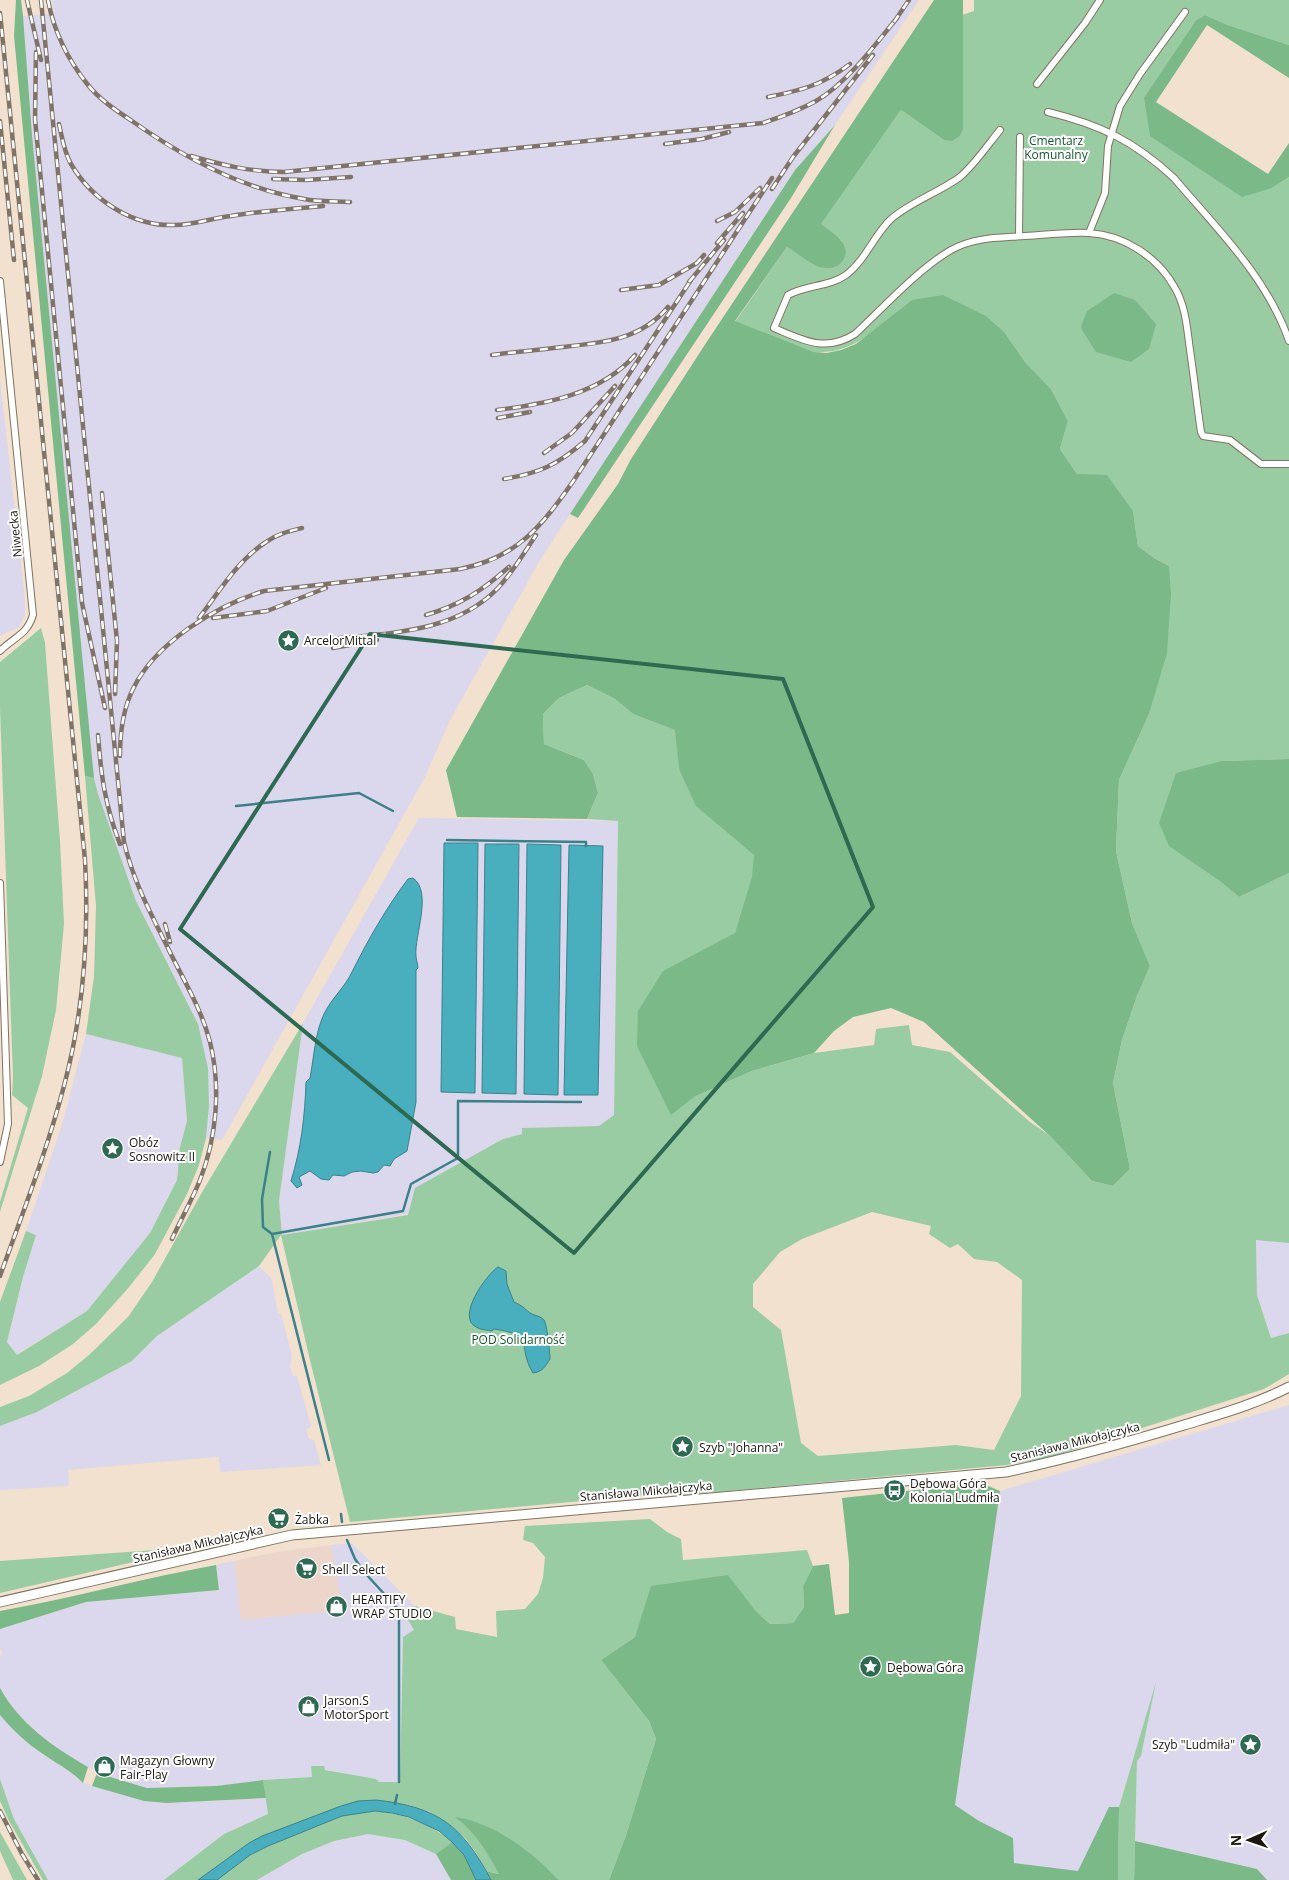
<svg xmlns="http://www.w3.org/2000/svg" width="1289" height="1880" font-family="'Open Sans',sans-serif">
  <rect width="100%" height="100%" fill="#f2e1ce"/>
  <path fill="#ecd5cb" d="M331,1545L344,1610L241,1620L234,1561L276,1552Z"/>
  <path fill="#dbd7ed" d="M52,0H919L835,125L795,170L540,560L450,720L425,777L222,1140L206,1138L209,1106L198,1024L136,901L98,794L94,778L32,135L23,16L54,13Z
    M0,379L25,600V615L19,627L0,636Z
    M419,818L618,821L614,1115L599,1126L522,1128L523,1134L503,1139L408,1214L282,1235L279,1201L303,1023Z
    M86,1034L182,1058L187,1121L180,1147L177,1180L150,1233L87,1311L16,1355L7,1342L23,1277L36,1235L26,1231L62,1125Z
    M1256,1239L1289,1243V1333L1271,1338L1257,1295Z
    M259,1266L271,1278L276,1301V1305L278,1314H281L292,1356L290,1366L293,1376H297L311,1426L306,1430L309,1439L314,1440L321,1465L220,1472L219,1457L205,1458L68,1470L69,1486L0,1490V1426L37,1412L132,1361L157,1336Z
    M1289,1405V1880H1267L1257,1869L1135,1841L1137,1761L1141,1756L1154,1690L1119,1807L1118,1880H944L1000,1491Z
    M352,1543L415,1606L414,1630L403,1638L400,1783L379,1782L376,1779L351,1775L311,1766L312,1777L263,1780L216,1786L147,1788L97,1773L60,1751L44,1739L16,1712L0,1688V1657L2,1653L0,1647V1629L86,1602L219,1590L216,1565L234,1561L241,1620L343,1610L331,1545Z
    M0,1715L23,1739L41,1753L77,1776L84,1783L144,1801L166,1803L266,1798L268,1814L224,1834L164,1880H48L14,1819L0,1779Z
    M368,1834L405,1840L436,1854L451,1880H257L302,1854L334,1841Z"/>
  <path fill="#9acca3" fill-rule="evenodd" d="M974,0H1289V45L1228,25L1205,15L1196,20L1144,99L1272,188L1289,177V759L1222,761L1217,879L1239,897L1289,873V1243L1256,1240L1257,1295L1271,1338L1289,1333V1374L1264,1389L1048,1458L1006,1465L688,1495L659,1494L350,1522L309,1356L281,1235L259,1266L157,1336L132,1361L37,1412L0,1426V1407L29,1396L67,1373L89,1355L128,1317L152,1282L201,1194L303,1023L279,1201L282,1235L408,1215L415,1188L503,1139L522,1134V1128L599,1126L614,1115L618,821L587,819L598,793L593,774L584,760L544,744L543,714L559,698L587,685L615,699L633,714L676,730L679,769L773,858L694,1097L752,1071L814,1053L874,1045L876,1029L909,1025L912,1045L950,1052L1030,1122L1049,1135L1092,1181L1113,1186L1130,1169L1113,1083L1122,1040L1137,996L1150,966L1132,923L1116,851L1119,780L1149,714L1169,566L1154,558L1138,546L1133,511L1077,474L1060,449L1068,421L1051,389L1025,362L1005,333L912,300C882,324 855,355 814,352L735,322L787,247L823,268L842,241L820,225L901,110L944,140L960,136L963,130L962,15L974,11ZM872,1212L931,1226L929,1234L950,1248L958,1244L974,1259L997,1262L1022,1280L1021,1396L994,1450L956,1445L818,1456L801,1443L781,1330L753,1307V1284L780,1252L802,1239Z
    M41,628L45,643L60,841L64,924L56,1010L42,1076L0,1212V1202L28,1108L12,1095L13,1077L0,708V662Z
    M85,776L94,778L98,794L136,901L198,1024L208,1068L209,1106L206,1138L199,1165L187,1194L155,1254L130,1286L96,1324L73,1344L39,1366L0,1385V1302L26,1231L36,1235L23,1277L7,1342L17,1355L87,1311L150,1233L177,1180L180,1147L187,1121L182,1058L86,1034L94,976L96,906Z
    M650,1519L667,1532L681,1539L683,1560L807,1550L813,1566L803,1586L804,1607L793,1623L770,1624L754,1609L635,1637L601,1660L649,1721L656,1739L626,1835L609,1880H559L548,1869L456,1817L469,1828L483,1845L500,1874L486,1871L476,1853L465,1838L449,1824L430,1812L409,1805L376,1800L249,1843L198,1880H164L224,1834L268,1814L263,1780L312,1777L311,1766H324L325,1770L376,1779L379,1782H400L403,1637L414,1630L408,1620L413,1618L415,1606L455,1617L456,1629L497,1637L496,1611L525,1609L538,1594L543,1578L545,1557L533,1543L523,1540L525,1526Z
    M198,1547L0,1593V1561Z
    M1156,1682L1141,1756L1137,1761L1134,1880H1118L1119,1807Z
    M0,1779L14,1819L48,1880H43L9,1821L0,1801Z
    M375,1811C405,1814 429,1823 452,1842L436,1854L405,1840L368,1834L334,1841L302,1854L257,1880H217L250,1855L268,1846L342,1816Z
    M0,1832L27,1880H13L0,1851Z"/>
  <path fill="#7cb988" d="M16,0H21L23,16L32,135L94,778L85,776L14,36Z
    M934,0H963V130L960,136L952,141L944,140L901,110L821,224C832,233 857,246 840,264C836,267 830,269 825,268C812,267 798,253 787,247L735,321L814,352L827,353L841,350L856,344L912,300L943,295L986,316L1005,333L1025,362L1051,389L1068,421L1060,449L1077,474L1107,475L1133,511L1138,546L1154,558L1169,566L1171,594L1167,653L1149,714L1119,780L1116,851L1132,923L1150,966L1137,996L1122,1040L1113,1083L1130,1169L1113,1186L1092,1181L1049,1135L924,1022L891,1008L853,1017L834,1031L814,1053L752,1071L694,1097L671,1115L637,1046L638,1011L663,971L735,933L752,877L754,855L696,806L679,769L675,730L633,714L615,699L587,685L559,698L543,714L544,744L584,760L593,774L598,793L587,819L457,817L446,770L564,560L618,484L631,459L706,343Z
    M1205,15L1228,25L1289,45V78L1207,25L1156,102L1268,174L1289,143V177L1272,188L1242,197L1150,136L1144,98L1196,20Z
    M835,125L791,198L578,518L570,514L795,170Z
    M1114,293L1135,300L1156,324L1149,349L1131,362L1096,352L1082,330L1081,326L1087,311Z
    M1289,759V873L1239,897L1217,879L1169,846L1159,823L1176,773L1222,761Z
    M981,1483L1000,1491L955,1805L979,1821L1013,1838L1014,1863L1078,1871L1109,1807H1119L1118,1880H609L626,1835L656,1739L649,1721L601,1660L635,1637L651,1586L728,1575L754,1609L770,1624L793,1623L804,1607L803,1586L813,1566L829,1564L835,1615L849,1613V1562L842,1498Z
    M216,1565L219,1590L86,1602L0,1629V1611C73,1598 144,1578 216,1565Z
    M0,1688C20,1724 53,1747 88,1767L83,1783C72,1771 57,1764 43,1754C26,1743 13,1730 0,1715Z
    M97,1773L147,1788L216,1786L263,1780L266,1798L166,1803L144,1801L92,1786Z
    M455,1817C495,1823 531,1851 559,1880H491L486,1871L499,1874C486,1850 477,1834 455,1817Z
    M1135,1841L1257,1869L1267,1880H1134Z
    M452,1842L464,1855L476,1880H451L436,1854Z"/>
  <path fill="#49afbe" stroke="#3c818a" d="M444,843H478L475,1093L441,1092Z
    M485,844H519L516,1094L482,1093Z
    M527,844L561,845L558,1095L524,1094Z
    M569,845L603,846L598,1095H564Z
    M413,878C433,892 414,936 416,956C416,960 418,964 418,968L416,970V1102L407,1151L394,1159L390,1166L384,1165L378,1172L373,1173L361,1171L352,1172L344,1176L333,1175L329,1180L321,1179L310,1171L299,1177L302,1185L297,1188L291,1181C301,1149 305,1116 306,1082L310,1078C314,1057 315,1033 324,1014C331,999 345,987 352,972C368,940 386,908 408,879Z
    M498,1267L506,1271L507,1284L514,1302C523,1306 524,1308 530,1313C535,1316 541,1316 544,1320C547,1324 550,1353 550,1359C545,1367 542,1372 533,1373C516,1345 537,1335 494,1329L492,1331C487,1330 481,1330 476,1327C456,1317 486,1275 498,1267Z
    M376,1800C438,1807 462,1825 491,1880H476L464,1855L452,1842L439,1831L409,1817L392,1813L375,1811L342,1816L268,1846L250,1855L217,1880H198L249,1843L262,1836L341,1806L358,1801Z"/>
  <g fill="none" stroke-linecap="round" stroke-linejoin="round">
    <path stroke="#3c818a" stroke-width="2.5" d="M236,806L359,793L393,811
      M447,840L586,842V846
      M270,1152L262,1199L263,1227L272,1234L329,1460
      M272,1234L403,1211L411,1184L458,1158V1101L581,1102
      M341,1514L342,1522
      M347,1540L355,1559L365,1573L398,1609L399,1613V1782
      M395,1804L397,1795"/>
    <defs>
      <path id="street" d="M1037,84L1085,23L1100,0
        M1048,112C1101,125 1134,141 1174,178C1217,229 1267,277 1289,341
        M1000,130C987,146 975,164 960,177C938,193 912,201 891,219C874,235 865,261 846,275C829,287 806,285 788,295L774,328C803,340 825,353 855,334C884,307 917,270 951,250C974,237 999,238 1025,236C1046,235 1068,232 1089,233C1124,235 1158,257 1175,288C1186,307 1187,329 1190,350C1194,377 1197,405 1201,432L1203,436L1230,440L1261,464H1289
        M1089,233L1105,193L1108,146L1120,106L1140,74L1185,12
        M1019,236L1020,137
        M0,281L33,615C27,635 14,637 0,651
        M0,883L8,1124L0,1162"/>
      <path id="secondary" d="M0,1602L292,1535L1006,1472C1066,1459 1125,1443 1184,1425C1220,1414 1256,1404 1289,1387"/>
    </defs>
    <use href="#street" stroke="#827362" stroke-width="8"/>
    <use href="#secondary" stroke="#827362" stroke-width="11"/>
    <use href="#street" stroke="#fff" stroke-width="6"/>
    <use href="#secondary" stroke="#fff" stroke-width="9"/>
    <defs>
      <path id="rail" d="M27,0L41,60
        M41,0L124,842C133,880 149,910 166,944C181,976 201,1007 210,1042C221,1086 217,1137 200,1180C192,1200 181,1219 172,1239
        M48,0C54,32 68,60 88,85C100,100 117,111 132,121C183,157 242,189 304,199C319,202 335,201 350,202
        M0,13L85,860C89,934 84,1009 65,1082C48,1148 23,1212 0,1276
        M894,22L909,0
        M36,52L35,119L82,603L105,708
        M768,97C803,90 822,85 850,64
        M0,121L14,260
        M59,124C62,137 64,152 71,164C92,200 133,227 175,225C194,225 212,218 231,216C262,211 292,209 323,206
        M665,144L702,139L729,132
        M191,156C222,165 251,172 284,172L763,123C781,117 800,110 816,101C846,84 876,44 897,18
        M273,179L306,180L351,177
        M772,189L793,157L873,55
        M717,221L735,212L760,188
        M717,243L743,213
        M689,282L724,240
        M621,290L659,285L697,263L704,255
        M492,355C515,352 539,350 562,347C602,343 641,340 668,307
        M497,410C546,404 601,394 635,355
        M498,418L530,412
        M544,453L572,433L615,386
        M504,479C540,473 557,465 585,441L693,277
        M102,493L117,641L115,694
        M426,615C460,605 482,591 509,567
        M199,618C219,592 238,560 266,542C277,534 290,531 302,528
        M213,618L267,611L326,588
        M330,639C389,633 455,633 498,588C513,572 524,553 536,535
        M333,648L377,640
        M98,735C101,775 105,806 120,844
        M120,756C120,734 123,709 133,689C155,643 217,605 264,591L460,569C517,558 542,526 574,480L772,178
        M165,924L170,942
        M0,1811L22,1854L38,1880"/>
    </defs>
    <use href="#rail" stroke="#807468" stroke-width="4.5"/>
    <use href="#rail" stroke="#fff" stroke-width="2.5" stroke-dasharray="8" stroke-linecap="butt"/>
  </g>
  <path fill="none" stroke="#2e6952" stroke-width="4" stroke-linejoin="round" d="M370,634L783,679L873,907L574,1253L180,929Z"/>
  <defs>
    <symbol id="sight-disc" viewBox="-11 -11 22 22"><circle r="9.5" fill="#2e6952" stroke="#fff"/><path d="M0-6L1.8-2.2L6-1.7L2.9 1.2L3.7 5.4L0 3.3L-3.7 5.4L-2.9 1.2L-6-1.7L-1.8-2.2Z" fill="#fff"/></symbol>
    <symbol id="bus-disc" viewBox="-11 -11 22 22"><circle r="9.5" fill="#2e6952" stroke="#fff"/><path d="M-5-6H5V4H4V6H2V4H-2V6H-4V4H-5ZM-3.5-4V0h7V-4ZM-3.5 1.2v1.5H-2V1.2ZM2 1.2v1.5H3.5V1.2Z" fill="#fff"/></symbol>
    <symbol id="supermarket-disc" viewBox="-11 -11 22 22"><circle r="9.5" fill="#2e6952" stroke="#fff"/><path d="M-6-5.5h2.5l.6 2H6L4.5 2H-2.5L-4.4-4H-6ZM-1.5 3.2a1.3 1.3 0 1 0 .1 0ZM3 3.2a1.3 1.3 0 1 0 .1 0Z" fill="#fff"/></symbol>
    <symbol id="shop-disc" viewBox="-11 -11 22 22"><circle r="9.5" fill="#2e6952" stroke="#fff"/><path d="M-5-2.5h2.3a2.7 3.5 0 0 1 5.4 0H5L5.5 6h-11ZM-1.5-2.5h3a1.5 2.3 0 0 0-3 0Z" fill="#fff"/></symbol>
  </defs>
  <g fill-rule="evenodd">
    <use href="#sight-disc" x="276" y="628" width="25" height="25"/>
    <use href="#sight-disc" x="100" y="1136" width="25" height="25"/>
    <use href="#sight-disc" x="670" y="1434" width="25" height="25"/>
    <use href="#bus-disc" x="882" y="1478" width="25" height="25"/>
    <use href="#supermarket-disc" x="266" y="1506" width="25" height="25"/>
    <use href="#supermarket-disc" x="294" y="1556" width="25" height="25"/>
    <use href="#shop-disc" x="324" y="1594" width="25" height="25"/>
    <use href="#sight-disc" x="858" y="1654" width="25" height="25"/>
    <use href="#shop-disc" x="296" y="1694" width="25" height="25"/>
    <use href="#sight-disc" x="1238" y="1732" width="25" height="25"/>
    <use href="#shop-disc" x="92" y="1754" width="25" height="25"/>
  </g>
  <g text-anchor="middle" dominant-baseline="central" stroke-width="4" stroke-linejoin="round" paint-order="stroke">
    <g font-size="12" fill="#135729" stroke="#fff">
      <text x="1056" y="140">Cmentarz<tspan x="1056" dy="14">Komunalny</tspan></text>
      <text x="518" y="1339">POD Solidarność</text>
    </g>
    <g font-size="12" fill="#1c160f" stroke="#fff">
      <text transform="translate(15 534) rotate(-96)">Niwecka</text>
      <text transform="translate(1075 1442) rotate(-14)">Stanisława Mikołajczyka</text>
      <text transform="translate(646 1491) rotate(-5)">Stanisława Mikołajczyka</text>
      <text transform="translate(198 1544) rotate(-13)">Stanisława Mikołajczyka</text>
    </g>
    <g font-size="12" fill="#1c160f" stroke="#fff" text-anchor="start">
      <text x="304" y="640">ArcelorMittal</text>
      <text x="129" y="1142">Obóz<tspan x="129" dy="14">Sosnowitz II</tspan></text>
      <text x="699" y="1447">Szyb "Johanna"</text>
      <text x="910" y="1483">Dębowa Góra<tspan x="910" dy="14">Kolonia Ludmiła</tspan></text>
      <text x="295" y="1519">Żabka</text>
      <text x="322" y="1569">Shell Select</text>
      <text x="352" y="1599">HEARTIFY<tspan x="352" dy="14">WRAP STUDIO</tspan></text>
      <text x="887" y="1667">Dębowa Góra</text>
      <text x="324" y="1700">Jarson.S<tspan x="324" dy="14">MotorSport</tspan></text>
      <text x="1235" y="1744" text-anchor="end">Szyb "Ludmiła"</text>
      <text x="120" y="1760">Magazyn Głowny<tspan x="120" dy="14">Fair-Play</tspan></text>
    </g>
  </g>
  <g transform="translate(1249 1840) rotate(268)" stroke="#ffffff" stroke-width="4" paint-order="stroke">
  <path d="M0-4L9 19L0 12L-9 19Z" fill="#1c160f"/>
  <text y="-8" font-size="14" font-weight="bold" text-anchor="middle" fill="#1c160f">N</text>
  </g>
</svg>
